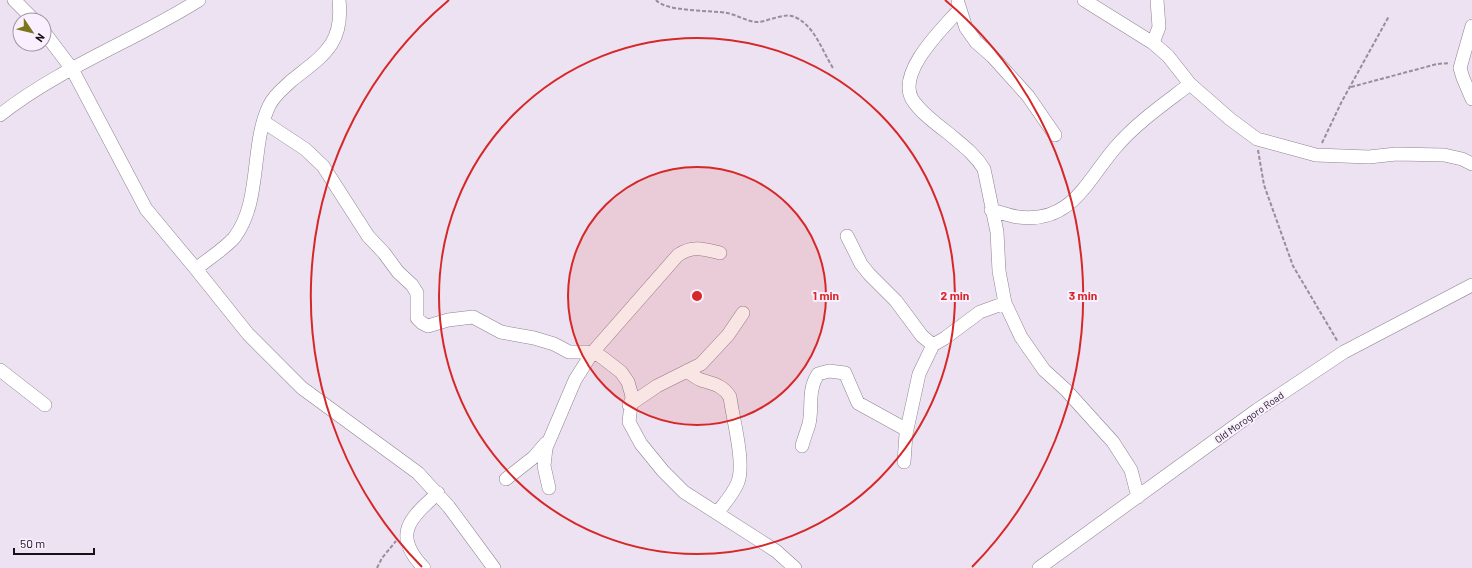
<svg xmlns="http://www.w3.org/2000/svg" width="1472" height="568" font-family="Barlow,sans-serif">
  <rect width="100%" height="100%" fill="#ede2f1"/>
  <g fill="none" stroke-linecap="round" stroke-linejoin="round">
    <defs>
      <path id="minor" d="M14,0L34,20
        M1084,0L1153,43L1168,56L1190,84L1230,119L1257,139L1316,155L1369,157L1396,154L1444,155L1462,159L1472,164
        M958,3L966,28L976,42L992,56L1028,96L1055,135
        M959,10C942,29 897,72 912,99C920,112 936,124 948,133C961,144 975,154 984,169L997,232L999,271L1005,303L1021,337L1044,370L1066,390L1113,442L1131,470L1138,497
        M1472,26L1460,68L1463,78L1472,99
        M44,32L72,69L146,209L196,269L248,334L302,388L418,473L449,507L494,568
        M1153,43L1159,27L1157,0
        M0,115C61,67 134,41 199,0
        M264,122L305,149L323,166L368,236L384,253L398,272L412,285L417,293V318L422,323L428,326L448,320L473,317L501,332L534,338L554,344L569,352H586L597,354L603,358L621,372L628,382L632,396L629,422L641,444L663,471L684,492L776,551L795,568
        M991,210C1000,212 1009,216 1018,217C1071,224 1086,182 1115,148C1136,123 1164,104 1190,84
        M847,236L861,264L869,274L896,301L922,336L933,345
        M196,269C208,259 224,249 234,238C262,202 250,146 269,106C274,95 283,89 291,81C322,56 344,45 339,0
        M0,370L45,405
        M687,371C691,374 696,378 701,380C713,384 723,385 730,397C733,420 745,462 738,482C734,493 724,504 717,513
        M629,405L657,386L701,364L728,335L743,313
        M802,446C804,438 807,431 809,424C813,407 807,391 818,374L829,371L845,373L858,403L907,430
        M904,462L906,434L919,374L933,345L945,338L980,312L1005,303
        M506,479L534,457L546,443
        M549,488L544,466L546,448L575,380L592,353L678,255C693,245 704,249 720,253
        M424,568C392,535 409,519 438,493
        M1039,568L1257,410L1344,352L1472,285"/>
    </defs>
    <use href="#minor" stroke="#8d8391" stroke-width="14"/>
    <path stroke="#978e99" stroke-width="2" stroke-dasharray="4 2" stroke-linecap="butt" d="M656,0C666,12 710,10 727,13C737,15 746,21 756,22C769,22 783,12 795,17C815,26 822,51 833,68
      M1351,87L1437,64L1450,63
      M1322,143L1342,101L1389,16
      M1258,150L1264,185L1293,266L1338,342
      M377,568L382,558L396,541"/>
    <use href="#minor" stroke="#fff" stroke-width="13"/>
  </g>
  <circle cx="697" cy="296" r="129" fill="#d62828" fill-opacity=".12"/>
  <g fill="none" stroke="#d62828" stroke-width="2">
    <circle cx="697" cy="296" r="129"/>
    <circle cx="697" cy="296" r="258"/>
    <path d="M422 567A386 386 0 0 1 449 0M945 0A386 386 0 0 1 972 567"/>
  </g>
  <g text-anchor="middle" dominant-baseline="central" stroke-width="4" stroke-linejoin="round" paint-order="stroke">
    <g font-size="10" fill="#151116" stroke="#faefff">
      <text transform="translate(1249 417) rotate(-35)">Old Morogoro Road</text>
    </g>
  </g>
  <circle cx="697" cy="296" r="6" fill="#d62828" stroke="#faefff" stroke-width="2"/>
  <g font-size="12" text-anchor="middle" font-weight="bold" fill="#d62828" stroke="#faefff" stroke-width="4" stroke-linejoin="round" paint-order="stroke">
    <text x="826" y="300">1 min</text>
    <text x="955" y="300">2 min</text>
    <text x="1083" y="300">3 min</text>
  </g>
  <g transform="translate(32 32) rotate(125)"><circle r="19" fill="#faefff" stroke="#9e96a2"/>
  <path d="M0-3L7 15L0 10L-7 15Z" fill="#7b761a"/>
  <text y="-6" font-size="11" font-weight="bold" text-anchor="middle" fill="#151116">N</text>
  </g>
  <path d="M14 548v6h80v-6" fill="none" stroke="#151116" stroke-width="2"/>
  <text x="20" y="548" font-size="12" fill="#151116" stroke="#faefff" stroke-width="3" paint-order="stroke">50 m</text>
</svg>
